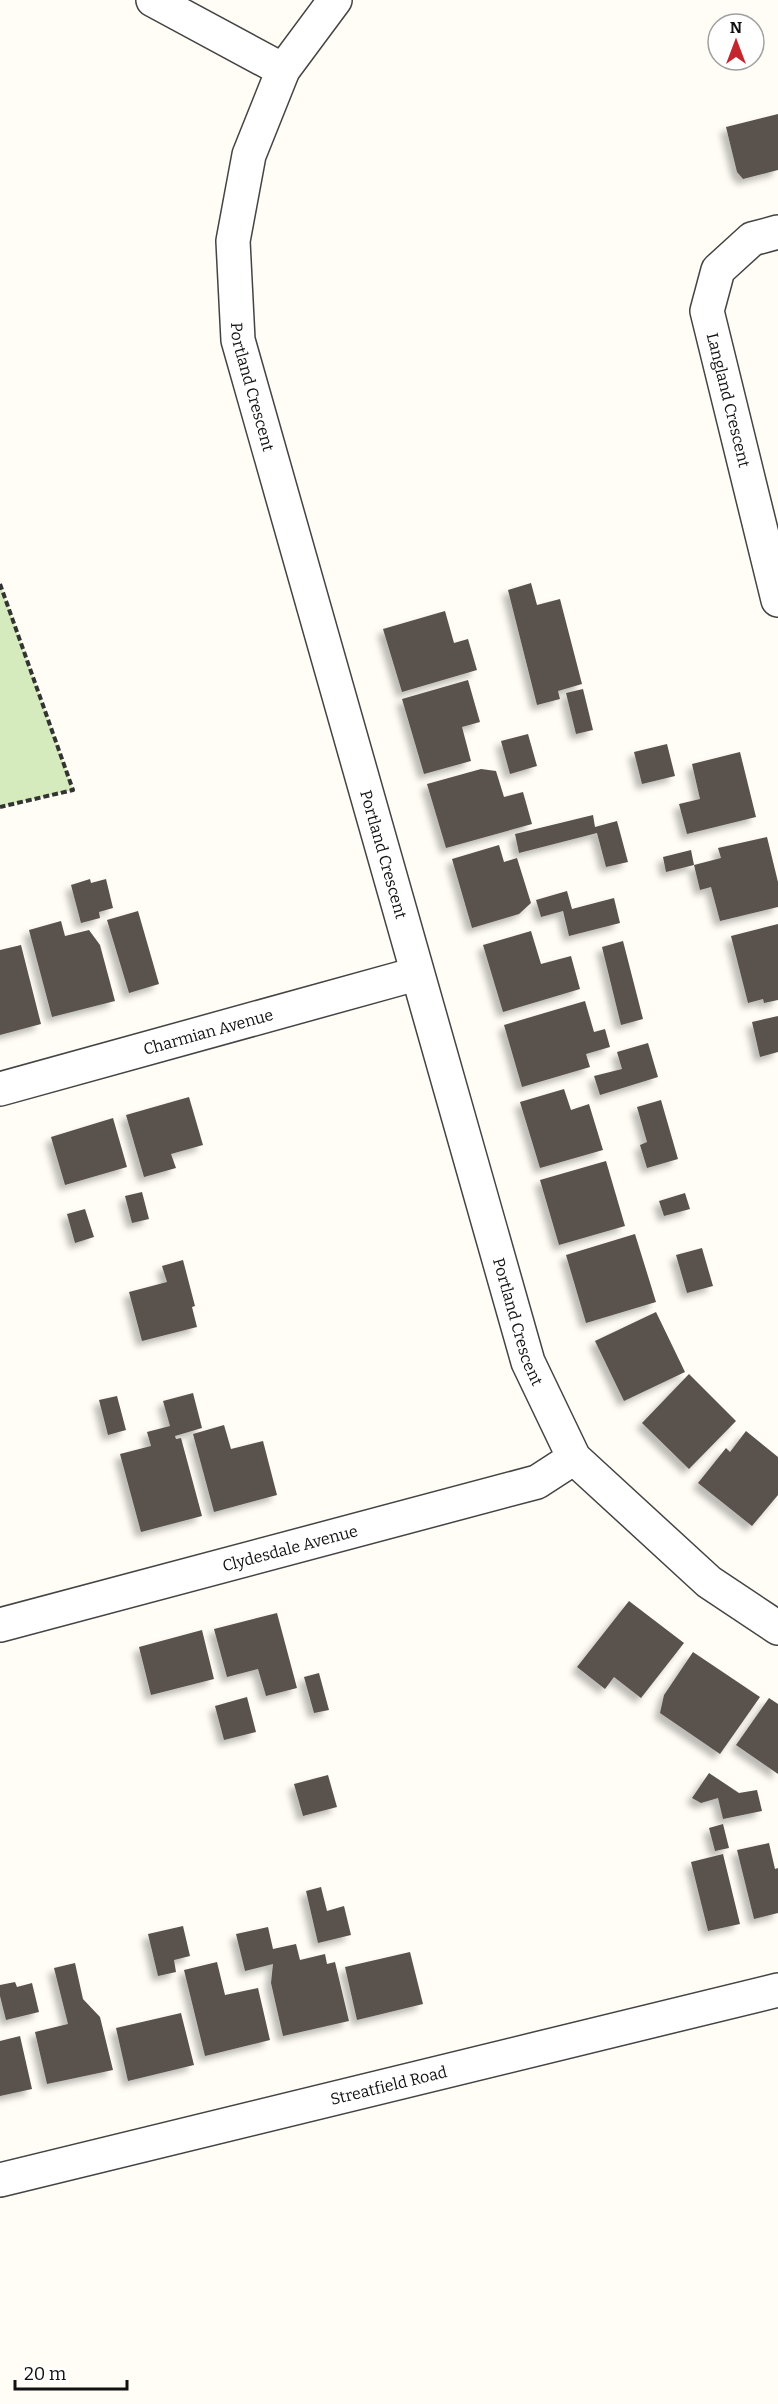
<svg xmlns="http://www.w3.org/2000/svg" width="778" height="2404" font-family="Bitter,serif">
  <defs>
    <filter id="shadow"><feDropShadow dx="-5.5" dy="5.5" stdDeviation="3" flood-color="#0004"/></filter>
  </defs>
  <rect width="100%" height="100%" fill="#fffdf5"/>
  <path fill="#d5ebbd" d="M0,584L73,790L0,807Z"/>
  <path fill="#5a524d" filter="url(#shadow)" d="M778,114V170L743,179L737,172L726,127Z
    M531,583L537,605L560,599L582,684L558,691L560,699L537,705L508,590Z
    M445,611L454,643L468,639L477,670L402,692L383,629Z
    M468,680L480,722L462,727L471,761L424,774L402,699Z
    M583,689L593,730L576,734L566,693Z
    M528,734L537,766L510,774L501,741Z
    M667,744L675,776L642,784L634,752Z
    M740,752L756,817L687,834L679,804L700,799L692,764Z
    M481,769L496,771L504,797L523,792L532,824L446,848L427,784Z
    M593,815L595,827L617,821L628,862L606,867L597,833L519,853L515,834Z
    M767,837L778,882V907L720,921L711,887L700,890L694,865L666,872L663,857L691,850L694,865L721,858L718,848Z
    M499,845L504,862L517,858L531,903L519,914L472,928L452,859Z
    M90,879L91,883L106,879L113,908L99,912L100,918L81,923L71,885Z
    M567,891L572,909L614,898L620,923L569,936L563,911L541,917L536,900Z
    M138,911L159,984L129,993L107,920Z
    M61,921L65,936L89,930L100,945L115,1001L52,1017L29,930Z
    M778,924V1000L764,1003L763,999L748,1003L731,936Z
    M531,931L541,964L571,956L580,989L503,1012L483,945Z
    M623,941L643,1019L621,1025L602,947Z
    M21,945L41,1024L0,1035V950Z
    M585,1001L594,1032L605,1029L610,1047L586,1054L590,1067L522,1087L504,1025Z
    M778,1016V1052L760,1057L752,1022Z
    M648,1043L658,1077L600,1095L594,1076L622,1069L617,1052Z
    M564,1089L571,1110L589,1104L603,1150L540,1168L520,1102Z
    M189,1097L203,1145L171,1154L176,1168L144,1177L126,1115Z
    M661,1100L678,1159L647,1168L640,1145L647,1142L637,1107Z
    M113,1118L127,1167L65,1185L51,1137Z
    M606,1161L625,1226L559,1245L540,1180Z
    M142,1192L149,1219L132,1223L125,1196Z
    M685,1193L690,1209L664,1216L659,1201Z
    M85,1209L94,1237L75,1243L67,1214Z
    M635,1234L656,1302L586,1323L566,1255Z
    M702,1248L713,1286L687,1293L676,1255Z
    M183,1260L195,1306L192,1307L197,1327L142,1341L129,1292L167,1282L162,1266Z
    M656,1312L685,1372L624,1401L595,1341Z
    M689,1374L736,1421L689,1469L642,1423Z
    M193,1393L202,1428L175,1436L176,1439L181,1438L202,1516L141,1532L120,1454L151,1446L147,1432L170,1426L163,1401Z
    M117,1396L126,1430L108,1435L99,1400Z
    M224,1425L231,1449L263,1441L277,1495L214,1512L193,1434Z
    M746,1431L778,1457V1495L752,1526L698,1483L726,1448L730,1452Z
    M629,1601L684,1643L641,1698L614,1677L605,1689L577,1667Z
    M277,1613L297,1688L266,1696L258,1669L227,1677L214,1629Z
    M202,1630L214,1679L151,1695L139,1647Z
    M693,1652L760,1697L720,1754L660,1713L664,1695Z
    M319,1673L329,1710L314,1713L304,1677Z
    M247,1697L256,1732L224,1740L215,1706Z
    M769,1698L778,1704V1774L736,1745Z
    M709,1773L739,1793L757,1790L762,1811L723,1819L718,1798L701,1803L692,1798Z
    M328,1775L337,1807L303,1816L294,1784Z
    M723,1824L729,1848L715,1851L709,1828Z
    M769,1843L775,1869L778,1868V1913L754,1919L737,1850Z
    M723,1854L740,1924L708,1931L691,1862Z
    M321,1887L327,1911L344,1906L351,1935L318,1943L306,1891Z
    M183,1926L190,1956L174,1960L176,1972L158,1976L148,1934Z
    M268,1927L273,1949L296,1944L300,1960L325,1954L327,1964L335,1962L349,2021L283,2036L271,1983L273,1964L245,1971L236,1934Z
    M410,1952L423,2004L357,2020L345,1967Z
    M217,1962L225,1995L258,1988L270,2040L205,2056L184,1970Z
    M75,1963L83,1999L100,2017L113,2070L47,2084L35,2032L68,2024L54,1968Z
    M15,1982L17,1987L32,1983L39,2012L6,2020L0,1996V1985Z
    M181,2013L194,2065L128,2081L116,2028Z
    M20,2036L32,2089L0,2096V2041Z"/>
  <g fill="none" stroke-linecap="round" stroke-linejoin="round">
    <defs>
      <g id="minor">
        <path d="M153,0L283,70"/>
        <path id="s1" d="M335,0L283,70L249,155L233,241L238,340L528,1362L574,1458L709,1582L778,1628"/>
        <path id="s2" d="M778,232L752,239L718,270L707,311L778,600"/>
        <path id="s3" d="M0,1089L416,974"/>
        <path id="s4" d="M0,1625L537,1482L574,1458"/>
      </g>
      <g id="tertiary">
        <path id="s5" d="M0,2180L778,1990"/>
      </g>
    </defs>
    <use href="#minor" stroke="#444" stroke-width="36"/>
    <use href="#tertiary" stroke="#444" stroke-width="36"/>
    <path stroke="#333" stroke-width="4" stroke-dasharray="6 3" stroke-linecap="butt" d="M0,584L73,790L0,807"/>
    <use href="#minor" stroke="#fff" stroke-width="33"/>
    <use href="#tertiary" stroke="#fff" stroke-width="33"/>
  </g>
  <g text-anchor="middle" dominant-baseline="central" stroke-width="6" stroke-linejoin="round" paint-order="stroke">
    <g font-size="16" fill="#111" stroke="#fff">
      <text stroke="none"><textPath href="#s1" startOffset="414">Portland Crescent</textPath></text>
      <text stroke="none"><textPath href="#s2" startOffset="207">Langland Crescent</textPath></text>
      <text stroke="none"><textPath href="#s1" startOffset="900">Portland Crescent</textPath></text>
      <text stroke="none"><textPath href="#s3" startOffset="216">Charmian Avenue</textPath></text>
      <text stroke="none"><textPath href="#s1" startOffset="1386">Portland Crescent</textPath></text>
      <text stroke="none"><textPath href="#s4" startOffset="300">Clydesdale Avenue</textPath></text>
      <text stroke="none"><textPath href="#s5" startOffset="400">Streatfield Road</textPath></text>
    </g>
  </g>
  <g transform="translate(736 42)"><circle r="28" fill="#ffffff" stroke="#a0a0a0" stroke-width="1.5"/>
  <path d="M0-4.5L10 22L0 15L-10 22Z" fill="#c4262e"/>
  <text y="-9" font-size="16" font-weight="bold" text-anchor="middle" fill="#111111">N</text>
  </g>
  <path d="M15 2380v9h112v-9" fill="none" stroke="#111111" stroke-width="3"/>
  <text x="24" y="2380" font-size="18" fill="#111111" stroke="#ffffff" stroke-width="4.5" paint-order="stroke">20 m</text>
</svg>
